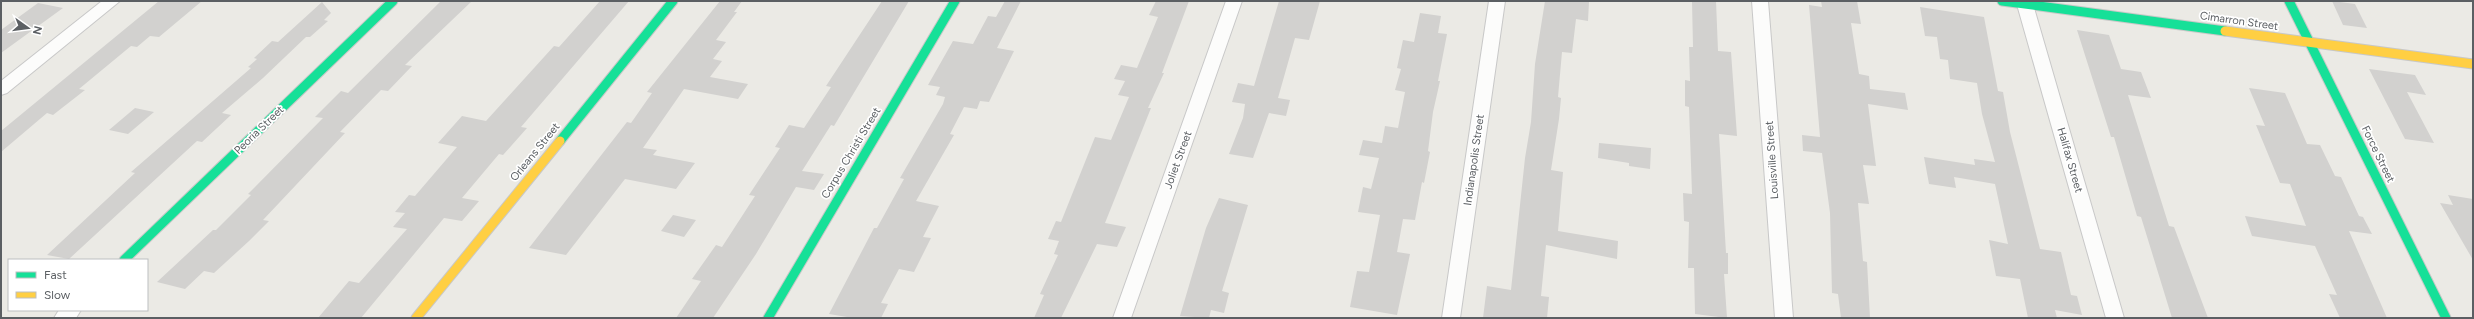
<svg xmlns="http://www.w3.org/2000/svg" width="2474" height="319" font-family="Figtree,sans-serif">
  <rect width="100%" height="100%" fill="#ebeae5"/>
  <path fill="#d2d1cf" d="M159,1H202L159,37L150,36L137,47L131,46L79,89L85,90L53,115L47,113L1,152V131Z
    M441,1H472L405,65L412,66L388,91L381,90L340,132L345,133L263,220L269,221L249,241L214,273L204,271L185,289L157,282L213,230H216L251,195L248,194L323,118L315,117L341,91L348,93Z
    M600,1H629L521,127L527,128L503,155L499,154L462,198L479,201L462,221L444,218L361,318H318L349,281L359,283L407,229L393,227L405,213L395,212L409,195L415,196L457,147L438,143L462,116L486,121L554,46L559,47Z
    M720,1H742L734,12H737L716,40L726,42L713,59L722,61L710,77L748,84L738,99L684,89L643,148L657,150L653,155L695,163L676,189L625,179L566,255L529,248L627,122L631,123L652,93L647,92Z
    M882,1H909L834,126L831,125L802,171L824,174L814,190L796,187L756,254L713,318H676L701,281L692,279L716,245L722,247L755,196L749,195L780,148L775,147L789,125L804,128L831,87L826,86Z
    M1005,1H1021L997,48L1014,51L989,102L980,101L977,109L964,107L950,134L954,135L916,201L939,206L923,237L931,238L914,272L899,269L881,303L888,304L881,318H853L829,314L874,228H877L904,179L900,178L943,104L945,97L936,95L940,87L928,85L953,41L973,44L988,16L996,17Z
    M1156,1H1189L1162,73H1164L1148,108H1151L1105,223L1126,227L1117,247L1097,244L1061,318H1034L1044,295L1040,294L1058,255L1054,254L1059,241L1048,239L1056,221L1061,222L1095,137L1111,140L1129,97L1118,95L1125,81L1114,79L1121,65L1137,68L1158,17L1149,15Z
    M1279,1H1320L1309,40L1295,38L1278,98L1290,100L1286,116L1269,113L1253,158L1229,154L1243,118L1245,104L1232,102L1238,83L1254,86Z
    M1545,1L1589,2L1588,21L1576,19L1572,53L1562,52L1558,97L1561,98L1559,119L1551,170L1563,172L1558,231L1618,241L1617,259L1546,245L1541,296L1549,297L1547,318H1483L1487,286L1511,290L1525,158L1531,122L1535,64Z
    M1692,1H1716L1718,51L1731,52L1737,136L1719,134L1726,253H1728V274H1724L1727,318L1695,314L1694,268H1688L1689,222L1684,221L1683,193L1692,194L1689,107L1685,106V80L1690,81L1689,47H1693Z
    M1821,1H1857L1861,24L1851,23L1859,74L1869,76L1870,89L1905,93L1908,110L1868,104L1876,166L1863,165L1869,204L1858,203L1863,261L1867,262L1870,318H1841L1838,294L1832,293L1830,213L1822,153L1803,151L1802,135L1820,137L1809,5L1822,7Z
    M2332,1L2355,4L2367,28L2343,25Z
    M322,2L331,13L324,20L328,21L310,37H306L263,78L222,113L231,115L202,142L197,141L69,259L47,255L135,173L131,172L251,68L248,67L257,59L254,58L272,41L278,42Z
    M38,3L63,8L1,53V30Z
    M1920,7L1984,17L1998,91L2003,92L2010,132L2040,249L2061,252L2071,295L2077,296L2082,315L2055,310L2057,318H2028L2020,279L1996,276L1989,240L2008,244L1995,184L1954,177L1956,188L1929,184L1924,157L1975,165L1974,159L1995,162L1982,114L1977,83L1950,79L1948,60L1940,59L1937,37L1925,36Z
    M1420,13L1441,16L1438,33L1447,34L1438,81H1440L1433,112L1428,151L1430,152L1424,183L1422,182L1415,220L1403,219L1397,252L1410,254L1397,315L1350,307L1357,271L1369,272L1380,215L1358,212L1363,187L1371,189L1379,158L1359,155L1363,140L1382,143L1385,126L1398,128L1405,92L1395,90L1401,69L1397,68L1403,40L1414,42Z
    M2077,30L2109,35L2121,69L2141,72L2151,98L2128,95L2169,226L2174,227L2208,318H2172L2141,217L2137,216L2114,137H2111Z
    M2369,69L2415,75L2426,95L2407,92L2434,143L2405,139Z
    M2249,88L2285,93L2307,144L2320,145L2335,176L2341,177L2359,216L2363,217L2372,234L2349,231L2387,318H2340L2329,294L2337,295L2315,246L2252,236L2245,216L2306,226L2290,184L2280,183L2256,125L2265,126Z
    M135,108L154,112L128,134L109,130Z
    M1599,143L1651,148L1650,169L1629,166V163L1598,158Z
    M2448,195L2473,199V260L2440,203L2453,205Z
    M1219,198L1248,205L1222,291L1229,293L1224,313L1211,310L1209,318L1180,316L1206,228Z
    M673,215L696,220L684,237L661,231Z"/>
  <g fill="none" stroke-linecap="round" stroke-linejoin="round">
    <defs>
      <path id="street" d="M102,1H120L7,93L1,95V81Z
        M1226,1H1242L1131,318H1113Z
        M1489,1H1505L1460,318H1442Z
        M1752,1H1768L1793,318H1775Z
        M2016,1H2032L2124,318H2106Z
        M59,310H81L76,318H54Z"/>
      <path id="fast" d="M2002,1L2225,31
        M2289,1L2446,318
        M560,141L673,1
        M124,260L393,1
        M768,318L955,1"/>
      <path id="slow" d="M2225,31L2473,64
        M416,318L560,141"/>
    </defs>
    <use href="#street" stroke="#c8c8c8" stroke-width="2"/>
    <use href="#fast" stroke="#c8c8c7" stroke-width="11"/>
    <use href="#slow" stroke="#c8c8c7" stroke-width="11"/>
    <use href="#street" fill="#fcfcfb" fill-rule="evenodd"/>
    <use href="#fast" stroke="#16e098" stroke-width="9"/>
    <use href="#slow" stroke="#ffcf43" stroke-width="9"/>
  </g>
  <g text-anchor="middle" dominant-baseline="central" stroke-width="3.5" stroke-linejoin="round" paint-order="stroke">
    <g font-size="11" fill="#5b5f63" stroke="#fff">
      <text transform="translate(2239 21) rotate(8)">Cimarron Street</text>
      <text transform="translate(259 130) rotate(-44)">Peoria Street</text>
      <text transform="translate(535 152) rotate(-51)">Orleans Street</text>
      <text transform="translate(851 153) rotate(-59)">Corpus Christi Street</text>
      <text transform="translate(2378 154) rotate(64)">Force Street</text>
      <text transform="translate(1178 160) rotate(-70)">Joliet Street</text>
      <text transform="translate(1474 160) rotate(-82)">Indianapolis Street</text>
      <text transform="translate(1772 160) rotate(-94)">Louisville Street</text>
      <text transform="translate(2070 160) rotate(74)">Halifax Street</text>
    </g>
  </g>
  <rect width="2474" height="319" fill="none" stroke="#5b5f63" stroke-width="4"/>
  <rect x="8" y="259" width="140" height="52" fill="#ffffff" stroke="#bdbfc1"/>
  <rect x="16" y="272" width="20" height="6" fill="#16e098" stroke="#bdbfc1"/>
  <text x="44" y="279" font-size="12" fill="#5b5f63">Fast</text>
  <rect x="16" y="292" width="20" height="6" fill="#ffcf43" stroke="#bdbfc1"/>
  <text x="44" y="299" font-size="12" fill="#5b5f63">Slow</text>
  <g transform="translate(28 28) rotate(104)" stroke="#ffffff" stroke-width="3" paint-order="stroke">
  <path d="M0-3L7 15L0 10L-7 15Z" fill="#5b5f63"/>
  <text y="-6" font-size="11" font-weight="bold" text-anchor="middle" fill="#5b5f63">N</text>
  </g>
</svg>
